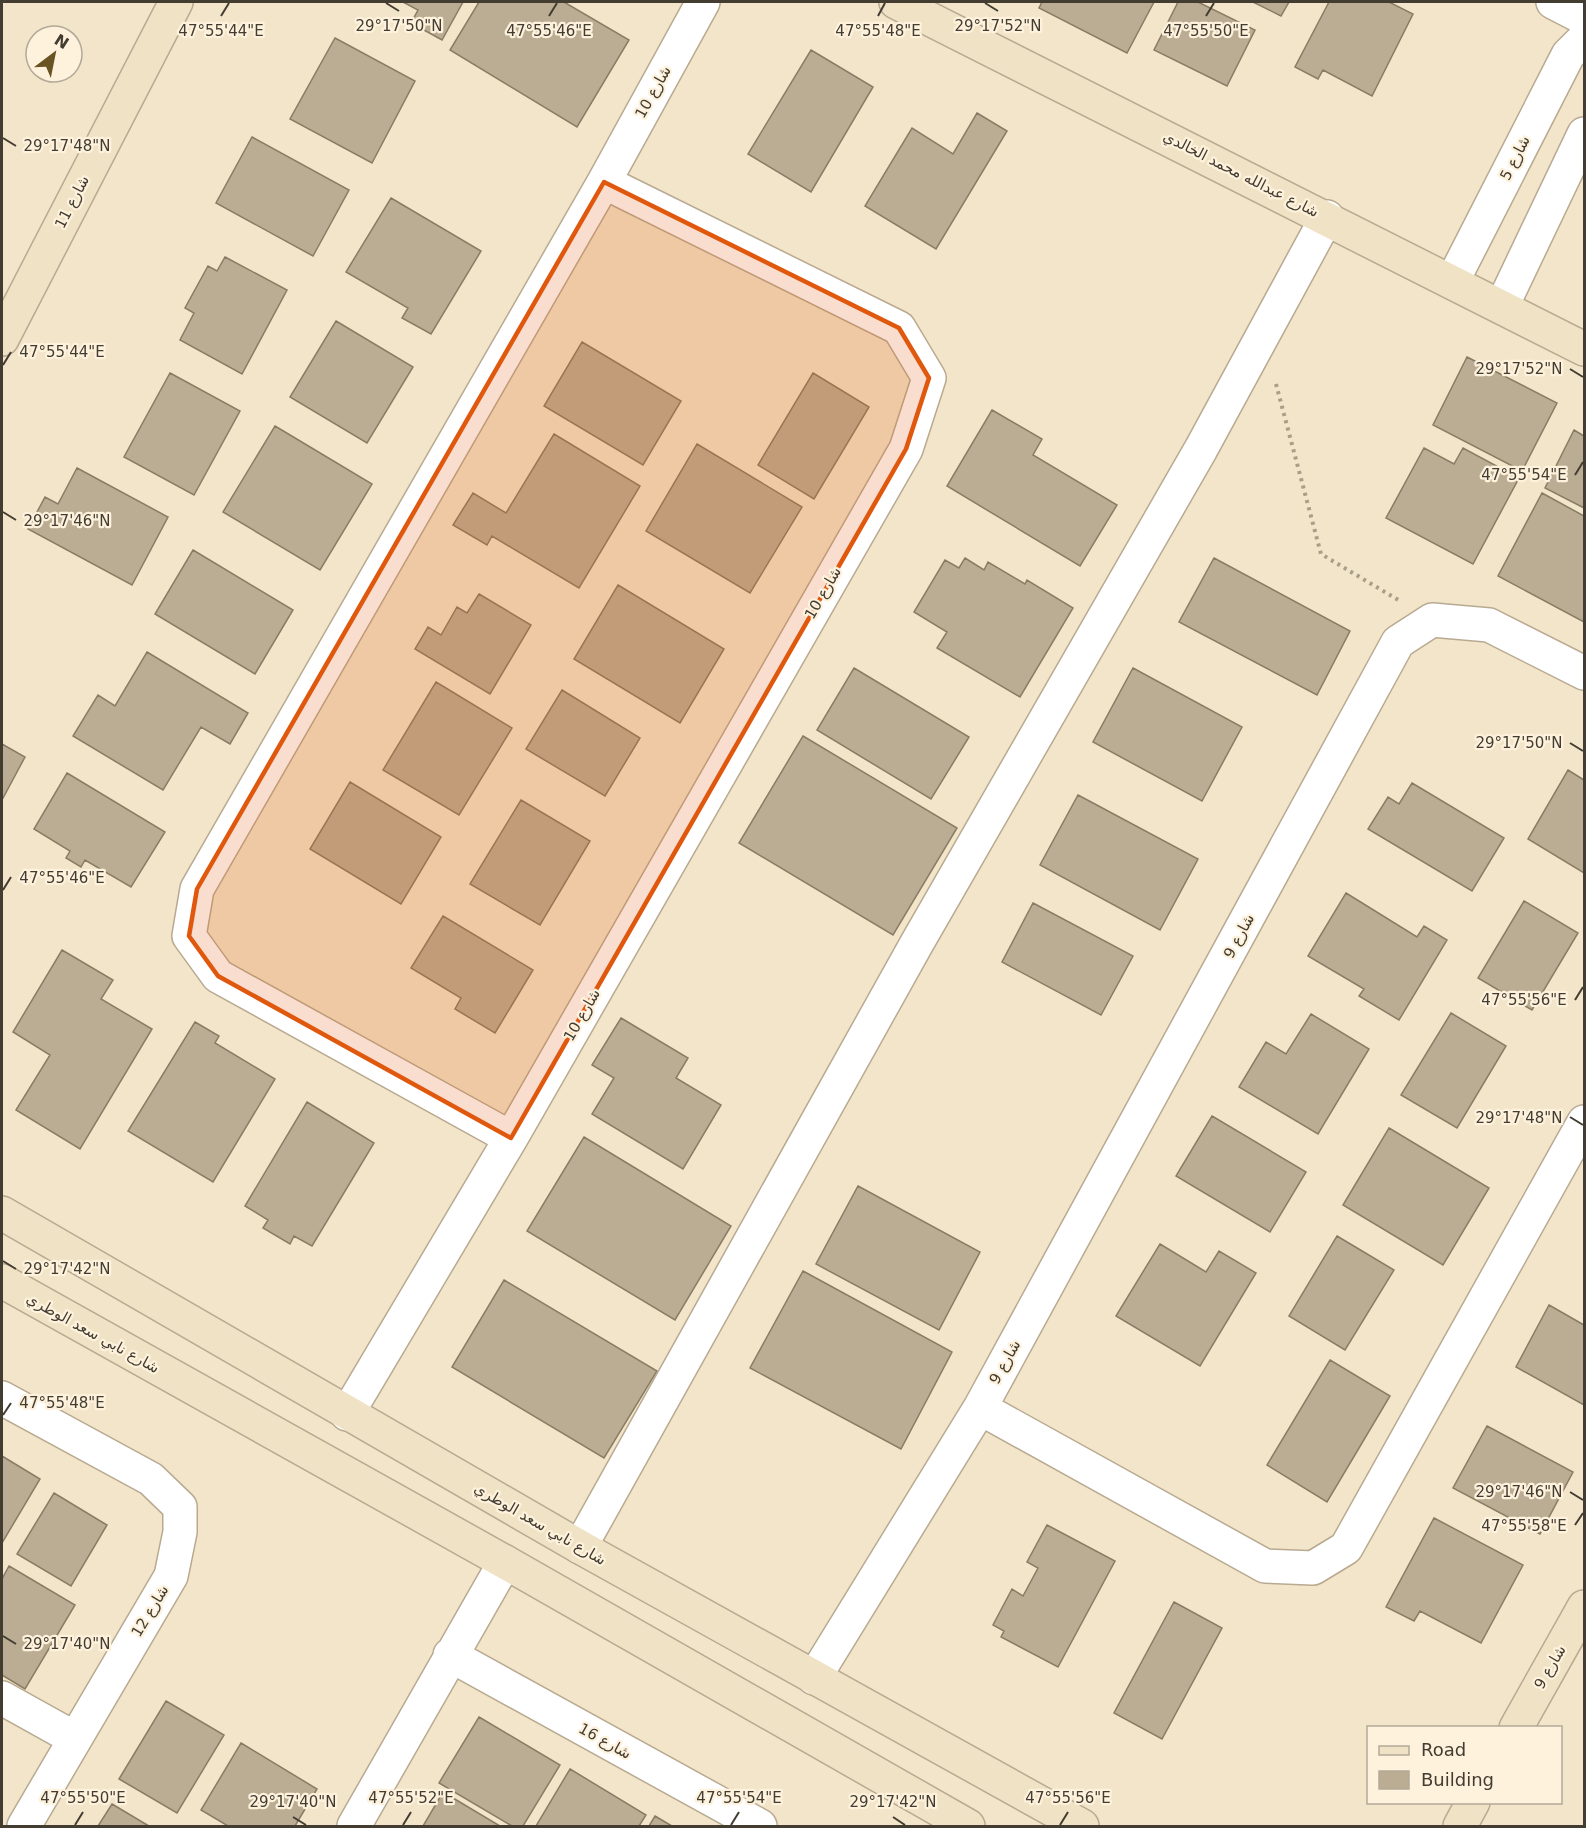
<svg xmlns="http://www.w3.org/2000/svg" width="1586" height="1828" font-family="'DejaVu Sans',Vazirmatn,sans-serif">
  <rect width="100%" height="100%" fill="#f3e5ca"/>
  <path fill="#bbad94" stroke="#897c64" stroke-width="1.5" d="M403,2H463L442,40L411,23L418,10Z
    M479,2H564L629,40L577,127L450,50Z
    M1042,2H1154L1127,53L1039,8Z
    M1178,2H1198L1255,30L1227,86L1154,50Z
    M1253,2H1289L1281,16Z
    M1329,2H1389L1413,14L1372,96L1323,70L1318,79L1295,67Z
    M335,38L415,81L372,163L290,119Z
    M811,50L873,87L811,192L748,154Z
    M977,113L1007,131L936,249L865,206L912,128L953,154Z
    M252,137L349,190L313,256L216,203Z
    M391,198L481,251L431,334L402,318L408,308L346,272Z
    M225,257L287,290L242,374L180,340L194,313L185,308L208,266L217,271Z
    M336,321L413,367L367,443L290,397Z
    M582,342L681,401L643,465L544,406Z
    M1467,357L1557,403L1522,471L1433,425Z
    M170,373L240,411L194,495L124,457Z
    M813,373L869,407L814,499L758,465Z
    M992,410L1042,439L1033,455L1117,505L1080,566L947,486Z
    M275,426L372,484L320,570L223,512Z
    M1574,430L1584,436V508L1545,488Z
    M554,434L640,486L579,588L492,536L487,545L453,525L473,493L506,513Z
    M697,444L802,507L750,593L646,531Z
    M1424,448L1454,464L1463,448L1519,478L1473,564L1386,518Z
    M77,468L168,517L132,585L28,529L45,497L58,504Z
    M1542,493L1584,516V622L1498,576Z
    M193,550L293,610L255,674L155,614Z
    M965,558L984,570L988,562L1025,584L1027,580L1073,608L1020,697L937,648L947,632L914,612L945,560L959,568Z
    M1214,558L1350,631L1317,695L1179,622Z
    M618,585L724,649L680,723L574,659Z
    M479,594L531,625L490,694L415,649L428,627L441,635L457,607L467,613Z
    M147,652L248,713L230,744L201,727L163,790L73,736L98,695L115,706Z
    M854,668L969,737L931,799L817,730Z
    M1133,668L1242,727L1202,801L1093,742Z
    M436,682L512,728L459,815L383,770Z
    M562,690L640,738L605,796L526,749Z
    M803,736L957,828L893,935L739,843Z
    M2,744L25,757L2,800Z
    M1568,770L1584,780V873L1528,839Z
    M67,773L165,832L131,887L85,860L81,867L66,858L70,851L34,829Z
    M350,782L441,837L401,904L310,849Z
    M1412,783L1504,838L1472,891L1368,829L1388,797L1399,804Z
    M1078,795L1198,859L1160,930L1040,865Z
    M521,800L590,841L540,925L470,884Z
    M1346,893L1417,937L1424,926L1447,940L1399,1020L1359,996L1364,989L1308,956Z
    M1524,901L1578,933L1532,1010L1478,978Z
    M1033,903L1133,956L1101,1015L1002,962Z
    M443,916L533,970L495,1033L455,1009L461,998L411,968Z
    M62,950L113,980L101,999L152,1029L80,1149L16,1110L50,1055L13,1032Z
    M1451,1013L1506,1046L1457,1128L1401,1095Z
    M1311,1014L1369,1049L1318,1134L1239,1087L1266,1042L1286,1054Z
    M621,1018L688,1058L676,1078L721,1105L683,1169L592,1114L614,1078L592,1065Z
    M195,1022L219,1036L215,1043L275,1079L213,1182L128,1131Z
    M307,1102L374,1143L312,1246L294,1236L290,1244L263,1228L268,1220L245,1206Z
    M1212,1116L1306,1172L1270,1232L1176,1176Z
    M1389,1128L1489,1188L1443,1265L1343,1205Z
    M584,1137L731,1226L675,1320L527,1231Z
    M858,1186L980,1252L939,1330L816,1264Z
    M1337,1236L1394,1270L1345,1350L1289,1316Z
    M1160,1244L1206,1272L1219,1251L1256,1273L1200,1366L1116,1316Z
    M803,1271L952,1352L901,1449L750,1368Z
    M504,1280L657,1371L604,1458L452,1367Z
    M1549,1305L1584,1325V1405L1516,1367Z
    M1330,1360L1390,1396L1327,1502L1267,1465Z
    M1487,1426L1573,1472L1540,1534L1453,1488Z
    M2,1456L40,1479L2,1543Z
    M54,1493L107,1525L71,1586L17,1554Z
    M1434,1518L1523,1565L1481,1643L1420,1611L1414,1621L1386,1607Z
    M1047,1525L1115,1561L1058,1667L1001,1637L1004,1631L993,1625L1012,1589L1023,1596L1038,1568L1027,1562Z
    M9,1566L75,1605L25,1689L2,1675V1579Z
    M1174,1602L1222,1628L1162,1739L1114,1713Z
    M166,1701L224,1735L177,1813L119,1779Z
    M479,1717L560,1765L523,1826H512L439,1783Z
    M241,1743L317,1789L295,1826H228L201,1810Z
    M570,1769L646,1815L639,1826H536Z
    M443,1792L500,1826H423Z
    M112,1804L149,1826H98Z
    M655,1816L672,1826H649Z"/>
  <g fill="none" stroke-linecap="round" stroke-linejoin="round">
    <defs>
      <path id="street" d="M1553,2L1584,18
        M1452,282L1568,55L1584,39
        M1502,306L1584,134
        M511,1138L218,976L189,936L197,889L604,182L703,2
        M2,1398L151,1479L180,1507V1532L171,1576L24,1826
        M980,1408L1265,1566L1313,1568L1346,1548L1584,1122
        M347,1414L511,1138L906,449L929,378L899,328L604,182
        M580,1547L917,943L1201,449L1327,217
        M450,1655L760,1826
        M814,1678L980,1408L1398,642L1432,620L1489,625L1584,673
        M2,1698L74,1738
        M354,1826L505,1562"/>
      <path id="secondary" d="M896,2L1584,349
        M2,339L176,2
        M2,1213L580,1547L1082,1826
        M2,1281L505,1562L968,1826
        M1516,1728L1584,1607
        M1460,1826L1473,1802"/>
    </defs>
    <use href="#street" stroke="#b8aa91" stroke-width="36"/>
    <use href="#secondary" stroke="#b8aa91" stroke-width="36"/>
    <path stroke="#a89e89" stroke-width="4" stroke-dasharray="3 4.5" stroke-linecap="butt" d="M1276,384L1321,554L1400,601"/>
    <use href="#street" stroke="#fff" stroke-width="33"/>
    <use href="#secondary" stroke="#f0e2c5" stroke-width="33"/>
  </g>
  <path fill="#e0580e" fill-opacity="0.2" stroke="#e0580e" stroke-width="4.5" stroke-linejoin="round" d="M604,182L899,328L929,378L906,449L511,1138L218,976L189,936L197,889Z"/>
  <path fill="none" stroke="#423c31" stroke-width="2" d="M386,3L399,11M985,3L998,11M221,16L229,3M549,16L557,3M878,16L885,3M1206,16L1214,3M3,138L16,146M3,365L11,352M1570,369L1583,377M1575,475L1583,462M3,512L16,520M1570,743L1583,751M3,890L11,877M1575,1000L1583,987M1570,1117L1583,1125M3,1261L16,1269M3,1415L11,1403M1570,1492L1583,1500M1575,1525L1583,1513M3,1636L16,1644M293,1817L306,1825M893,1817L905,1825M75,1825L83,1812M403,1825L411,1812M731,1825L739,1812M1060,1825L1068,1812"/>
  <g text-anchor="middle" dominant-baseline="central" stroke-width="4.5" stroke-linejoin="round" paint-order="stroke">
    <g font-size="15" fill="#423c31" stroke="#fef2dd">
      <text transform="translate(653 92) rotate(-61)">شارع 10</text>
      <text transform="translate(1515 158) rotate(-63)">شارع 5</text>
      <text transform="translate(1241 174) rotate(27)">شارع عبدالله محمد الخالدي</text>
      <text transform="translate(72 202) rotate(-63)">شارع 11</text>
      <text transform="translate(823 593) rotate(-60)">شارع 10</text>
      <text transform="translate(1239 936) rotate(-62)">شارع 9</text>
      <text transform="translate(582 1015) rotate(-60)">شارع 10</text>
      <text transform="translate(93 1333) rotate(29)">شارع نابي سعد الوطري</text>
      <text transform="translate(1005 1362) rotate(-61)">شارع 9</text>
      <text transform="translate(540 1524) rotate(30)">شارع نابي سعد الوطري</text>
      <text transform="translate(150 1611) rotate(-59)">شارع 12</text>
      <text transform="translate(1550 1667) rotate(-60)">شارع 9</text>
      <text transform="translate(605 1741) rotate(29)">شارع 16</text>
    </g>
  </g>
  <g font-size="15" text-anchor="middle" fill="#423c31" stroke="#fef2dd" stroke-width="4.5" stroke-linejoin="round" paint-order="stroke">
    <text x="399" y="31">29°17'50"N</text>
    <text x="998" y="31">29°17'52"N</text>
    <text x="221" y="36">47°55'44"E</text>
    <text x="549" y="36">47°55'46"E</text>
    <text x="878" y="36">47°55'48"E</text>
    <text x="1206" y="36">47°55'50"E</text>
    <text x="67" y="151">29°17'48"N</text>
    <text x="62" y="357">47°55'44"E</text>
    <text x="1519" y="374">29°17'52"N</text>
    <text x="1524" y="480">47°55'54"E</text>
    <text x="67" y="526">29°17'46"N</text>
    <text x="1519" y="748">29°17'50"N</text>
    <text x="62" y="883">47°55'46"E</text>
    <text x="1524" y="1005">47°55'56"E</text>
    <text x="1519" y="1123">29°17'48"N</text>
    <text x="67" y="1274">29°17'42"N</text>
    <text x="62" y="1408">47°55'48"E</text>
    <text x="1519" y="1497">29°17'46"N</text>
    <text x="1524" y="1531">47°55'58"E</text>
    <text x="67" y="1649">29°17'40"N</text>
    <text x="83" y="1803">47°55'50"E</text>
    <text x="411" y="1803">47°55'52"E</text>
    <text x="739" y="1803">47°55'54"E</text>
    <text x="1068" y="1803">47°55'56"E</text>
    <text x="293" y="1807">29°17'40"N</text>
    <text x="893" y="1807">29°17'42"N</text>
  </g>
  <rect width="1586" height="1828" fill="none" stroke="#423c31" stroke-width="6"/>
  <rect x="1367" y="1726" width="195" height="78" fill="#fef2dd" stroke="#b3a998" stroke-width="1.5"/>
  <rect x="1379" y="1746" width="30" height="9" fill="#f0e2c5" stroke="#b3a998" stroke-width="1.5"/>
  <text x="1421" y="1756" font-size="18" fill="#423c31">Road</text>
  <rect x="1379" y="1771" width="30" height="18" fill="#bbad94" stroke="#b3a998" stroke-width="1.5"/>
  <text x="1421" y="1786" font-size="18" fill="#423c31">Building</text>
  <g transform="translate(54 54) rotate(32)"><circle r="28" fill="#fef2dd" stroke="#b3a998" stroke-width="1.5"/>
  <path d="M0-4.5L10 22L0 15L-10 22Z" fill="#6a5323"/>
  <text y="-9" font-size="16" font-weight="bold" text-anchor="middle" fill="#423c31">N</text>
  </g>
</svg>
